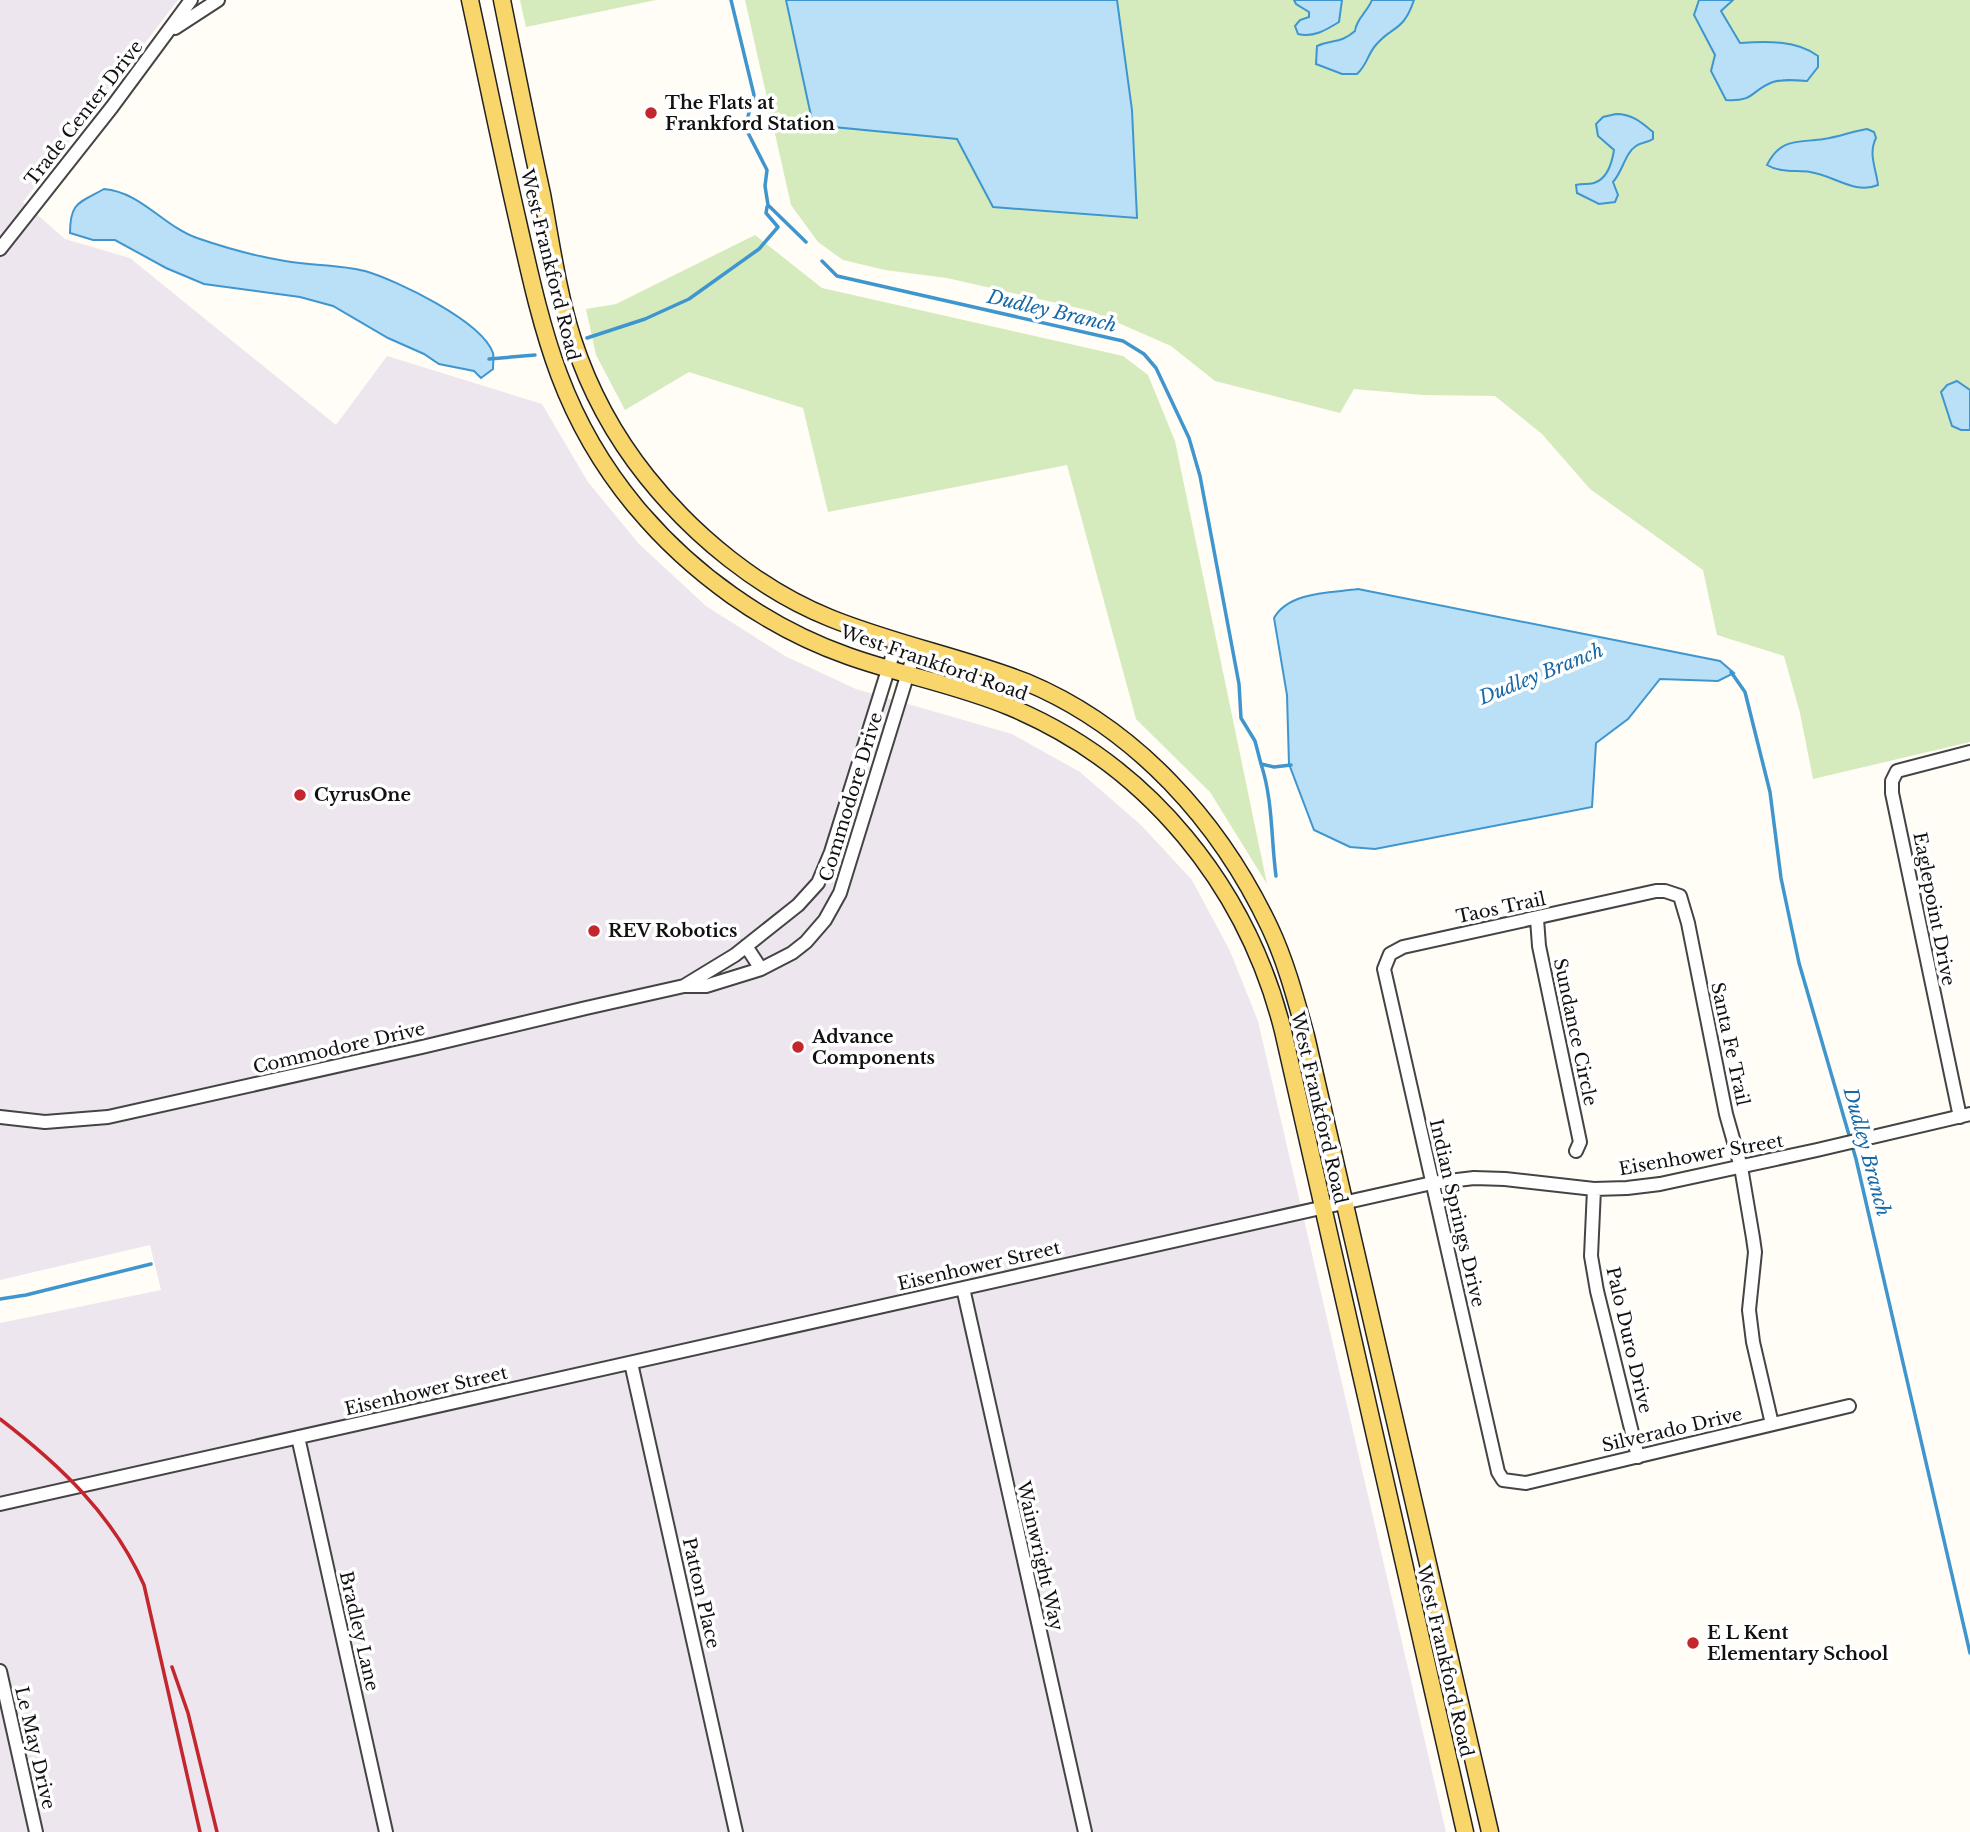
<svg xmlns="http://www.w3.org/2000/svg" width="1970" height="1832" font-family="'Libre Baskerville',serif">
  <rect width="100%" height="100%" fill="#fffdf5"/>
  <path fill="#eee6ef" d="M0,0H178L23,202L65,239L130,258L336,425L387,356L542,404L588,482L639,544L706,606L785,656L856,689L1012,734L1080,772L1141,825L1192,880L1230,951L1258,1021L1446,1832H0V1323L161,1290L150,1245L0,1280Z"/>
  <path fill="#d5ebbd" d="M520,0H656L526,27Z
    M745,0H1970V742L1813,779L1800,713L1784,656L1717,635L1703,570L1590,489L1542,434L1495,396L1423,395L1354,389L1340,413L1215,381L1171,346L1091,311L947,278L885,270L843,260L818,242L791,205Z
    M755,235L822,288L1123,356L1148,375L1175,441L1267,884L1210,792L1136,719L1067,465L828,512L803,408L689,372L625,410L596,355L586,309L616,304Z"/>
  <path fill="#b9e0f7" stroke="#3f96cf" stroke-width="2" d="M786,0H1117L1132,110L1137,218L993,207L957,139L813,125Z
    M1294,0H1342L1339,22C1326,30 1313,38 1298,34L1295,26L1300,20L1309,17V12L1296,4Z
    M1372,0H1414C1403,33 1392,25 1375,46C1367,56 1367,65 1357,74H1342L1316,64L1317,46C1333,39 1340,44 1355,31C1356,19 1368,11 1372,0Z
    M1699,0H1733L1721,11L1740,43C1766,41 1797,40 1818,56V67L1807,81C1795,80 1784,79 1773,82C1751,90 1755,102 1726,100L1711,71L1715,55L1694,15Z
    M1616,114C1632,114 1641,122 1653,132V139C1647,143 1641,142 1636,146C1625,153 1623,171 1613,182L1618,195L1615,202L1599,204L1577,193L1576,185C1582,183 1588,185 1594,183C1607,179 1612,163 1614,150L1598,136L1596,124L1603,117Z
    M1867,129L1874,132L1876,138C1868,154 1876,168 1878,185C1855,195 1833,175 1810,172C1796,170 1780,173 1767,165C1781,137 1798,143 1824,139C1839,137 1853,131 1867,129Z
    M104,189C141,192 163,226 197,238C226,248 255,256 285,261C311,266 339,264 365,271C396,280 482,321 493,353C494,357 493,364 493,369L481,378L474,371L439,364L424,354L388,338L333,306L300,297L204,284L166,268L115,240H93L70,233C70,202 79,203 104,189Z
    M1957,381L1970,390V430H1961L1952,426L1941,392L1947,385Z
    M1358,589L1720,661L1734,673L1718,681L1660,679L1628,719L1596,743L1592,807L1375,849L1350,847L1314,830L1289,764L1287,695L1274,618C1289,591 1332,593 1358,589Z"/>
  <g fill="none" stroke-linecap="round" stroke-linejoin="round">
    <path stroke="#3f96cf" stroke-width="3.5" d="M731,0L754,95L745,127L767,170L765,186L768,205L806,242
      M822,261L837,276L1123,341L1144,354L1156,368L1189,438L1200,476L1239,684L1241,718L1255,741L1261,764L1274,767L1291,765
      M587,338L645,319L689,299L759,249L778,227L766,213L767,207
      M489,359L535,355
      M1731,672L1745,692L1770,792L1781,878L1799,963L1856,1159L1970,1653
      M1261,764C1273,800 1271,839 1276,876
      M0,1299L26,1295L151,1264"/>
    <defs>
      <path id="minor" d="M175,28L218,0
        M0,249L112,107L191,0
        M1537,919L1539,946L1580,1142L1576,1151
        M746,946L761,969
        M684,986L735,955L798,905L818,883L831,852L897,641
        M0,1117L45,1122L108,1117L422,1047L586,1008L684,986H706L761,969L792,953L806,942L825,920L840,893L916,647
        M1960,1117L1892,793V781L1897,771L1970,752
        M1594,1189L1591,1256L1597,1291L1638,1457
        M963,1288L1085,1832
        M631,1363L736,1832
        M1772,1424L1753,1342L1749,1310L1755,1252L1753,1238L1741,1167L1726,1114L1688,923L1680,896L1665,891H1656L1403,947L1390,954L1384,969L1498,1472L1503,1480L1526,1483L1849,1406
        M298,1437L386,1832
        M0,1504L1432,1183L1474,1178L1505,1179L1594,1189L1627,1188L1660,1184L1817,1150L1970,1114
        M0,1671L36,1832"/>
      <path id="major" d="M470,0C486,74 501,148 518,222C543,333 561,417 636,507C691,573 766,627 848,656C901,675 958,685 1010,707C1149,765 1247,887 1283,1031L1465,1832
        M502,0C515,65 528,130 542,194C551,242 558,294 573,340C589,389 615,437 647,477C694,536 760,590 830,618C894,644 962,657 1026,682C1136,728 1220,822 1270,928C1286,962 1296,1000 1306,1036L1490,1832"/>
    </defs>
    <use href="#minor" stroke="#444" stroke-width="16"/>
    <use href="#major" stroke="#222" stroke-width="19"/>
    <use href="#minor" stroke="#fff" stroke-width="12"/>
    <use href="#major" stroke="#f9d66b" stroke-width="16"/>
    <path stroke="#c4262e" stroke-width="3.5" d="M0,1419C60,1465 113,1515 144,1585L200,1832
      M172,1667L188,1713L217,1832"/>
  </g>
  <g fill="#c4262e" stroke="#fff" stroke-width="2.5">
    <circle cx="651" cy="113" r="7"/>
    <circle cx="300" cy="795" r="7"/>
    <circle cx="594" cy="931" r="7"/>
    <circle cx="798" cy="1047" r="7"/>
    <circle cx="1693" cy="1643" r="7"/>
  </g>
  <g text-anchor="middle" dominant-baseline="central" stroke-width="7" stroke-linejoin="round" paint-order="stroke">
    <g font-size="18" font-weight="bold" fill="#111" stroke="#fff" text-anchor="start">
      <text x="665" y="103">The Flats at<tspan x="665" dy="21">Frankford Station</tspan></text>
      <text x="314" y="795">CyrusOne</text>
      <text x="608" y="931">REV Robotics</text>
      <text x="812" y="1037">Advance<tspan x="812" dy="21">Components</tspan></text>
      <text x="1707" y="1633">E L Kent<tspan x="1707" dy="21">Elementary School</tspan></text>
    </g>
    <g font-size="18" fill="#111" stroke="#fff">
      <text transform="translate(84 113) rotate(-52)">Trade Center Drive</text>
      <text transform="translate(550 265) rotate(76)">West Frankford Road</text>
      <text transform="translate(934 663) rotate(19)">West Frankford Road</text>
      <text transform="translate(851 797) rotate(-73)">Commodore Drive</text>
      <text transform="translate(1501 908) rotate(-12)">Taos Trail</text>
      <text transform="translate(1934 909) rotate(79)">Eaglepoint Drive</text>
      <text transform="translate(1575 1032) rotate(78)">Sundance Circle</text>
      <text transform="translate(1730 1044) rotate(78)">Santa Fe Trail</text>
      <text transform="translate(339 1048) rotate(-13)">Commodore Drive</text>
      <text transform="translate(1319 1108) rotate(77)">West Frankford Road</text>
      <text transform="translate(1701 1155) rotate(-10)">Eisenhower Street</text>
      <text transform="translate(1457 1213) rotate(77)">Indian Springs Drive</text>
      <text transform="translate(979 1266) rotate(-13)">Eisenhower Street</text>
      <text transform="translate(1629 1340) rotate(77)">Palo Duro Drive</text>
      <text transform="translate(426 1391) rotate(-13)">Eisenhower Street</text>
      <text transform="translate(1672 1430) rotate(-13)">Silverado Drive</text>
      <text transform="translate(1040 1556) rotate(77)">Wainwright Way</text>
      <text transform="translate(701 1593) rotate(77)">Patton Place</text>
      <text transform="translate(359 1631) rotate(77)">Bradley Lane</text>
      <text transform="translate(1445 1661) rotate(77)">West Frankford Road</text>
      <text transform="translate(35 1748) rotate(77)">Le May Drive</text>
    </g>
    <g font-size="19" font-style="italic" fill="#1768a6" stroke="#fff">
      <text transform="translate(1052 311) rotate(13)">Dudley Branch</text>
      <text transform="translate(1541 674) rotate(-22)">Dudley Branch</text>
      <text transform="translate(1867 1152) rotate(75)">Dudley Branch</text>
    </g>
  </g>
</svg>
